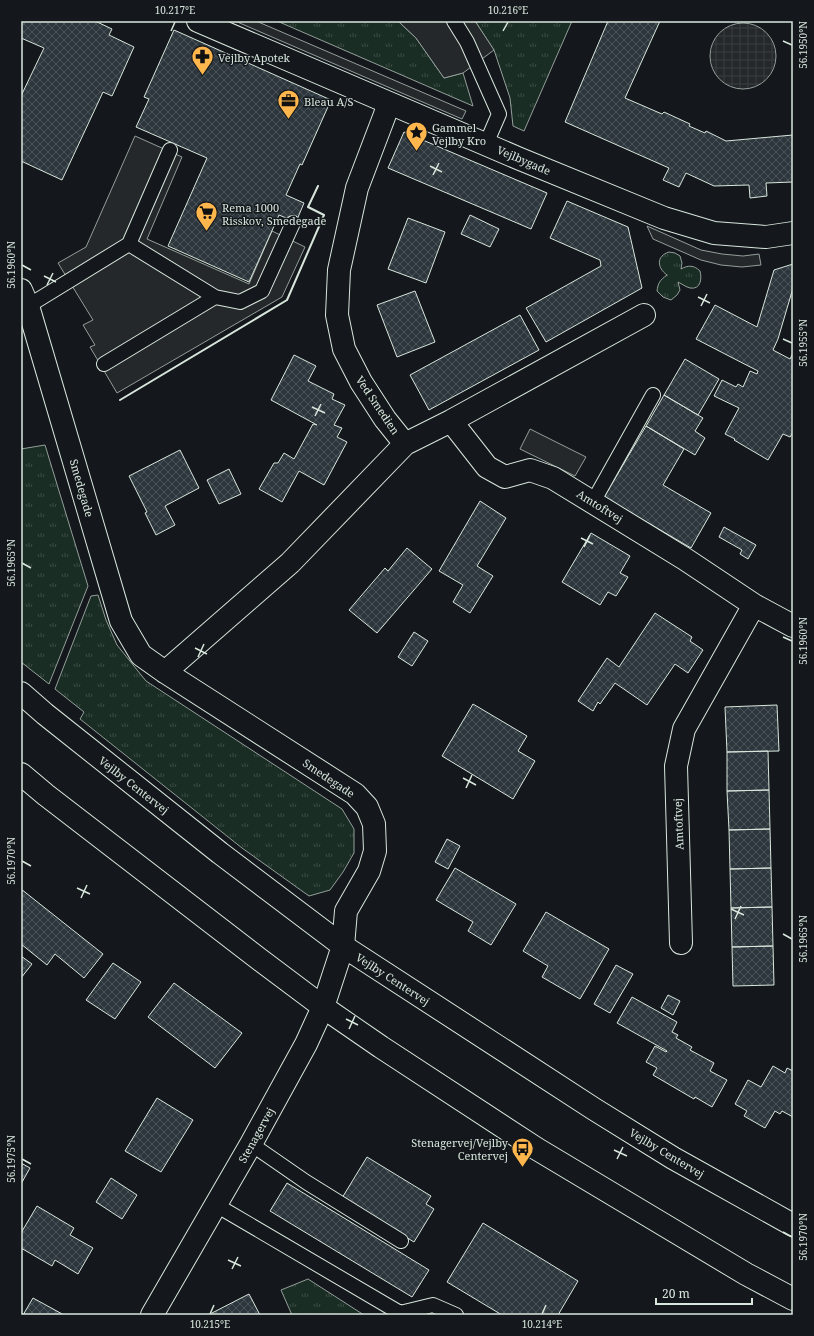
<svg xmlns="http://www.w3.org/2000/svg" width="814" height="1336" font-family="'Noto Serif',serif">
  <defs>
    <pattern id="grass-tufts" width="24" height="20" patternUnits="userSpaceOnUse"><rect width="24" height="20" fill="#1a2d24"/><path d="M3 7l-1-3M5 7V3M7 7l1-3M15 17l-1-3M17 17v-4M19 17l1-3" fill="none" stroke="#3b4b43"/></pattern>
    <pattern id="plaza-grid" width="8" height="8" patternUnits="userSpaceOnUse"><rect width="8" height="8" fill="#24282b"/><path d="M0 4h8M4 0v8" fill="none" stroke="#393d3f"/></pattern>
    <pattern id="building-cross-hatch" width="8" height="8" patternUnits="userSpaceOnUse"><rect width="8" height="8" fill="#2c363c"/><path d="M0 0l8 8M0 8l8-8" fill="none" stroke="#4a5358"/></pattern>
  </defs>
  <rect width="100%" height="100%" fill="#14181c"/>
  <path fill="url(#grass-tufts)" stroke="#939e99" d="M277,21H398L416,38L444,78L463,73L473,106Z
    M475,21H572L524,131L513,126L510,98L494,50Z
    M669,252L675,253L680,256L682,263L681,269C688,265 694,265 700,271C702,278 701,290 690,288C686,287 682,284 678,282L680,290L677,295L671,300L663,297L657,291C658,283 660,280 667,275C657,268 656,256 669,252Z
    M45,445L88,586L49,684L21,662V449Z
    M98,595L106,620L117,645L146,681L342,809L354,829V853L343,872L330,890L309,896L242,848L80,719L84,712L55,689L91,596Z
    M308,1279L364,1315H292L281,1290Z"/>
  <path fill="#24282b" stroke="#939e99" d="M235,21H256L466,111L462,119Z
    M398,21H475L494,50L463,73L444,78L416,38Z
    M135,136L182,157L147,239L249,284L272,231L305,247L282,297L117,393L90,347L95,345L83,325L93,320L58,263L86,247Z
    M647,226L701,250L722,254L743,256L759,254L761,265L742,267L721,265L701,260L653,239Z
    M530,429L586,457L575,476L520,449Z"/>
  <path fill="url(#plaza-grid)" stroke="#939e99" d="M710 56a33 33 0 1 1 66 0a33 33 0 1 1-66 0Z"/>
  <path fill="url(#building-cross-hatch)" stroke="#d8e6dc" d="M21,21H95L112,29L109,35L134,47L112,96L103,92L62,180L21,161V96L44,48L21,38Z
    M608,21H660L625,98L662,114L664,112L690,124L689,126L705,133L706,131L726,141L793,135V182L766,183L767,196L750,198L749,185L714,186L686,173L679,187L663,180L669,168L565,122Z
    M174,30L331,100L302,165L300,164L286,195L304,203L296,222L279,215L249,282L168,246L207,158L136,127L149,99L144,97Z
    M404,132L547,193L531,229L388,168Z
    M567,201L628,227L642,288L546,342L526,308L601,266L600,260L550,238Z
    M470,215L499,229L490,247L461,234Z
    M408,218L445,232L426,283L388,269Z
    M793,264V288L778,339L773,350L790,359L793,353V432L790,437L783,434L768,460L734,440L735,439L725,434L739,408L714,396L722,380L736,387L738,384L743,387L750,371L757,374L758,371L696,339L715,305L757,327L774,270Z
    M415,291L435,342L397,357L377,305Z
    M520,315L539,350L429,410L410,375Z
    M294,355L316,366L308,381L334,394L332,399L345,405L334,425L342,428L337,437L347,442L324,485L299,471L282,502L259,489L274,463H278L284,453L294,459L313,424L317,425L271,400Z
    M685,359L719,379L698,415L664,395Z
    M664,395L703,418L695,431L705,438L695,455L646,426Z
    M646,426L684,449L663,485L711,513L691,548L604,497Z
    M180,450L199,488L165,506L175,525L156,535L145,513L147,512L129,476Z
    M229,469L241,494L219,504L207,480Z
    M480,501L506,518L477,566L493,576L470,613L453,602L463,585L439,571Z
    M724,527L756,545L748,559L740,554L742,550L719,537Z
    M591,533L630,556L620,573L628,577L616,596L608,592L600,605L562,582Z
    M407,548L432,569L377,633L349,610L385,568L388,571Z
    M655,613L692,637L690,641L703,650L688,673L675,664L647,705L615,683L600,704L598,702L593,711L578,701L607,658L619,667Z
    M414,632L428,641L412,666L398,657Z
    M473,704L527,736L518,751L535,761L513,799L442,756Z
    M777,705L779,751L727,752L725,707Z
    M768,751L769,790L727,791V752Z
    M769,790L770,829L729,830L727,791Z
    M770,829L771,868L730,869L729,830Z
    M447,839L460,846L448,869L435,862Z
    M455,868L516,904L491,945L468,931L473,922L436,900Z
    M771,868L772,907L731,908L730,869Z
    M21,889L103,954L84,978L55,954L47,965L21,944Z
    M772,907L773,946L732,947L731,908Z
    M546,912L609,949L580,999L542,977L548,966L523,951Z
    M773,946L774,985L733,986L732,947Z
    M21,956L32,964L21,978Z
    M113,963L141,982L115,1019L86,1000Z
    M616,965L633,974L610,1013L594,1004Z
    M174,983L242,1033L215,1068L148,1017Z
    M668,995L680,1001L673,1015L661,1008Z
    M632,997L677,1022L672,1032L678,1035L676,1038L692,1047L690,1050L714,1063L710,1071L727,1080L712,1107L695,1097L694,1099L653,1075L657,1068L646,1062L655,1046L666,1052L667,1051L617,1023Z
    M773,1066L785,1073L787,1068L793,1071V1117L782,1111L780,1114L775,1111L765,1128L744,1116L747,1111L735,1104L748,1080L761,1087Z
    M157,1098L193,1120L161,1172L125,1151Z
    M367,1157L431,1196L426,1204L434,1209L414,1242L342,1198Z
    M21,1163L30,1168L21,1184Z
    M111,1178L137,1195L122,1219L96,1202Z
    M287,1183L429,1270L412,1297L270,1211Z
    M37,1206L74,1228L70,1235L93,1248L78,1274L55,1260L52,1266L21,1248V1233Z
    M483,1223L578,1281L558,1315H502L447,1282Z
    M249,1294L260,1315H210V1314Z
    M33,1298L64,1315H23Z"/>
  <g fill="none" stroke-linecap="round" stroke-linejoin="round">
    <defs>
      <path id="lane" d="M454,21L467,42L499,114L486,144
        M129,244L215,297L240,302L262,291L293,223
        M21,307L28,306L129,244L170,150
        M104,364L215,297
        M593,502L653,395
        M251,1144L306,1182L401,1241
        M216,1205L400,1313L433,1305L456,1315"/>
      <path id="street" d="M198,21L520,159L664,218L714,233L766,237L793,233
        M389,103L384,117L357,188L339,270L337,315L344,349L361,382L385,419L405,444
        M21,290L28,306L121,621L141,655L165,672L355,794L367,807L374,824L375,851L369,871L346,911L343,946
        M451,421L487,467L505,477L530,470L553,478L685,559L754,605L793,626
        M165,672L290,563L405,444L451,421L644,315
        M681,943L676,766L684,729L754,605"/>
      <path id="secondary" d="M21,693L45,714L220,853L343,946L594,1109L673,1158L793,1225
        M21,774L46,795L259,959L323,1007L381,1047L537,1149L746,1274L793,1299
        M152,1315L251,1144L306,1044L323,1007L343,946"/>
    </defs>
    <use href="#lane" stroke="#d8e6dc" stroke-width="16"/>
    <use href="#street" stroke="#d8e6dc" stroke-width="24"/>
    <use href="#secondary" stroke="#d8e6dc" stroke-width="24"/>
    <use href="#lane" stroke="#14181c" stroke-width="14"/>
    <use href="#street" stroke="#14181c" stroke-width="22"/>
    <use href="#secondary" stroke="#14181c" stroke-width="22"/>
    <path stroke="#d8e6dc" stroke-width="2" d="M120,400L287,300L324,215L308,207L318,186"/>
  </g>
  <path fill="none" stroke="#d8e6dc" stroke-width="1.5" d="M171,31L175,22M503,31L508,22M783,41L792,45M430,166L442,172M433,175L439,163M22,265L31,270M44,276L56,282M47,285L53,273M698,297L710,303M701,306L707,294M783,339L792,343M312,407L325,413M315,416L321,404M581,538L593,544M584,547L590,535M22,563L31,568M783,637L792,641M195,648L207,654M198,657L204,644M463,778L476,785M466,788L472,775M22,861L31,866M77,888L90,894M81,898L87,885M731,909L744,915M735,919L741,906M783,934L792,939M346,1019L358,1025M349,1029L355,1016M614,1150L627,1156M22,1159L31,1164M617,1159L623,1147M783,1232L792,1237M228,1260L241,1266M232,1269L238,1257M210,1314L214,1305M542,1314L546,1305"/>
  <defs>
    <symbol id="pharmacy-pin" viewBox="-11 -11 22 30"><path d="M0 17L-7.5 6A9.5 9.5 0 1 1 7.5 6Z" fill="#ffb74d" stroke="#14181c"/><path d="M-2-6h4v4h4v4h-4v4h-4v-4h-4v-4h4Z" fill="#111"/></symbol>
    <symbol id="office-pin" viewBox="-11 -11 22 30"><path d="M0 17L-7.5 6A9.5 9.5 0 1 1 7.5 6Z" fill="#ffb74d" stroke="#14181c"/><path d="M-6-3h4V-5.5h4V-3h4V5H-6ZM-1-4.5V-3h2v-1.5ZM-6 0V1H6V0Z" fill="#111"/></symbol>
    <symbol id="sight-pin" viewBox="-11 -11 22 30"><path d="M0 17L-7.5 6A9.5 9.5 0 1 1 7.5 6Z" fill="#ffb74d" stroke="#14181c"/><path d="M0-6L1.8-2.2L6-1.7L2.9 1.2L3.7 5.4L0 3.3L-3.7 5.4L-2.9 1.2L-6-1.7L-1.8-2.2Z" fill="#111"/></symbol>
    <symbol id="supermarket-pin" viewBox="-11 -11 22 30"><path d="M0 17L-7.5 6A9.5 9.5 0 1 1 7.5 6Z" fill="#ffb74d" stroke="#14181c"/><path d="M-6-5.5h2.5l.6 2H6L4.5 2H-2.5L-4.4-4H-6ZM-1.5 3.2a1.3 1.3 0 1 0 .1 0ZM3 3.2a1.3 1.3 0 1 0 .1 0Z" fill="#111"/></symbol>
    <symbol id="bus-pin" viewBox="-11 -11 22 30"><path d="M0 17L-7.5 6A9.5 9.5 0 1 1 7.5 6Z" fill="#ffb74d" stroke="#14181c"/><path d="M-5-6H5V4H4V6H2V4H-2V6H-4V4H-5ZM-3.5-4V0h7V-4ZM-3.5 1.2v1.5H-2V1.2ZM2 1.2v1.5H3.5V1.2Z" fill="#111"/></symbol>
  </defs>
  <g fill-rule="evenodd">
    <use href="#pharmacy-pin" x="190" y="44" width="25" height="34"/>
    <use href="#office-pin" x="276" y="88" width="25" height="34"/>
    <use href="#sight-pin" x="404" y="120" width="25" height="34"/>
    <use href="#supermarket-pin" x="194" y="200" width="25" height="34"/>
    <use href="#bus-pin" x="510" y="1136" width="25" height="34"/>
  </g>
  <g text-anchor="middle" dominant-baseline="central" stroke-width="3" stroke-linejoin="round" paint-order="stroke">
    <g font-size="11" fill="#d8e6dc" stroke="#14181c" text-anchor="start">
      <text x="218" y="57">Vejlby Apotek</text>
      <text x="304" y="101">Bleau A/S</text>
      <text x="432" y="127">Gammel<tspan x="432" dy="13">Vejlby Kro</tspan></text>
      <text x="222" y="207">Rema 1000<tspan x="222" dy="13">Risskov, Smedegade</tspan></text>
      <text x="508" y="1142" text-anchor="end">Stenagervej/Vejlby<tspan x="508" dy="13">Centervej</tspan></text>
    </g>
    <g font-size="11" fill="#d8e6dc" stroke="#14181c">
      <text transform="translate(524 160) rotate(23)">Vejlbygade</text>
      <text transform="translate(378 405) rotate(56)">Ved Smedien</text>
      <text transform="translate(82 488) rotate(74)">Smedegade</text>
      <text transform="translate(600 506) rotate(32)">Amtoftvej</text>
      <text transform="translate(329 778) rotate(34)">Smedegade</text>
      <text transform="translate(134 785) rotate(38)">Vejlby Centervej</text>
      <text transform="translate(678 824) rotate(-92)">Amtoftvej</text>
      <text transform="translate(393 979) rotate(33)">Vejlby Centervej</text>
      <text transform="translate(256 1135) rotate(-61)">Stenagervej</text>
      <text transform="translate(667 1153) rotate(31)">Vejlby Centervej</text>
    </g>
  </g>
  <rect width="814" height="1336" fill="none" stroke="#14181c" stroke-width="44"/>
  <path d="M656 1298v6h96v-6" fill="none" stroke="#d8e6dc" stroke-width="2"/>
  <text x="662" y="1298" font-size="12" fill="#d8e6dc" stroke="#14181c" stroke-width="3" paint-order="stroke">20 m</text>
  <rect x="22" y="22" width="770" height="1292" fill="none" stroke="#d8e6dc" stroke-width="1.5"/>
  <g font-size="10" text-anchor="middle" fill="#d8e6dc">
    <text x="175" y="14">10.217°E</text>
    <text x="508" y="14">10.216°E</text>
    <text transform="translate(803 45) rotate(-90)" y="4">56.1950°N</text>
    <text transform="translate(11 265) rotate(-90)" y="4">56.1960°N</text>
    <text transform="translate(803 343) rotate(-90)" y="4">56.1955°N</text>
    <text transform="translate(11 563) rotate(-90)" y="4">56.1965°N</text>
    <text transform="translate(803 641) rotate(-90)" y="4">56.1960°N</text>
    <text transform="translate(11 861) rotate(-90)" y="4">56.1970°N</text>
    <text transform="translate(803 939) rotate(-90)" y="4">56.1965°N</text>
    <text transform="translate(11 1159) rotate(-90)" y="4">56.1975°N</text>
    <text transform="translate(803 1237) rotate(-90)" y="4">56.1970°N</text>
    <text x="210" y="1328">10.215°E</text>
    <text x="542" y="1328">10.214°E</text>
  </g>
</svg>
